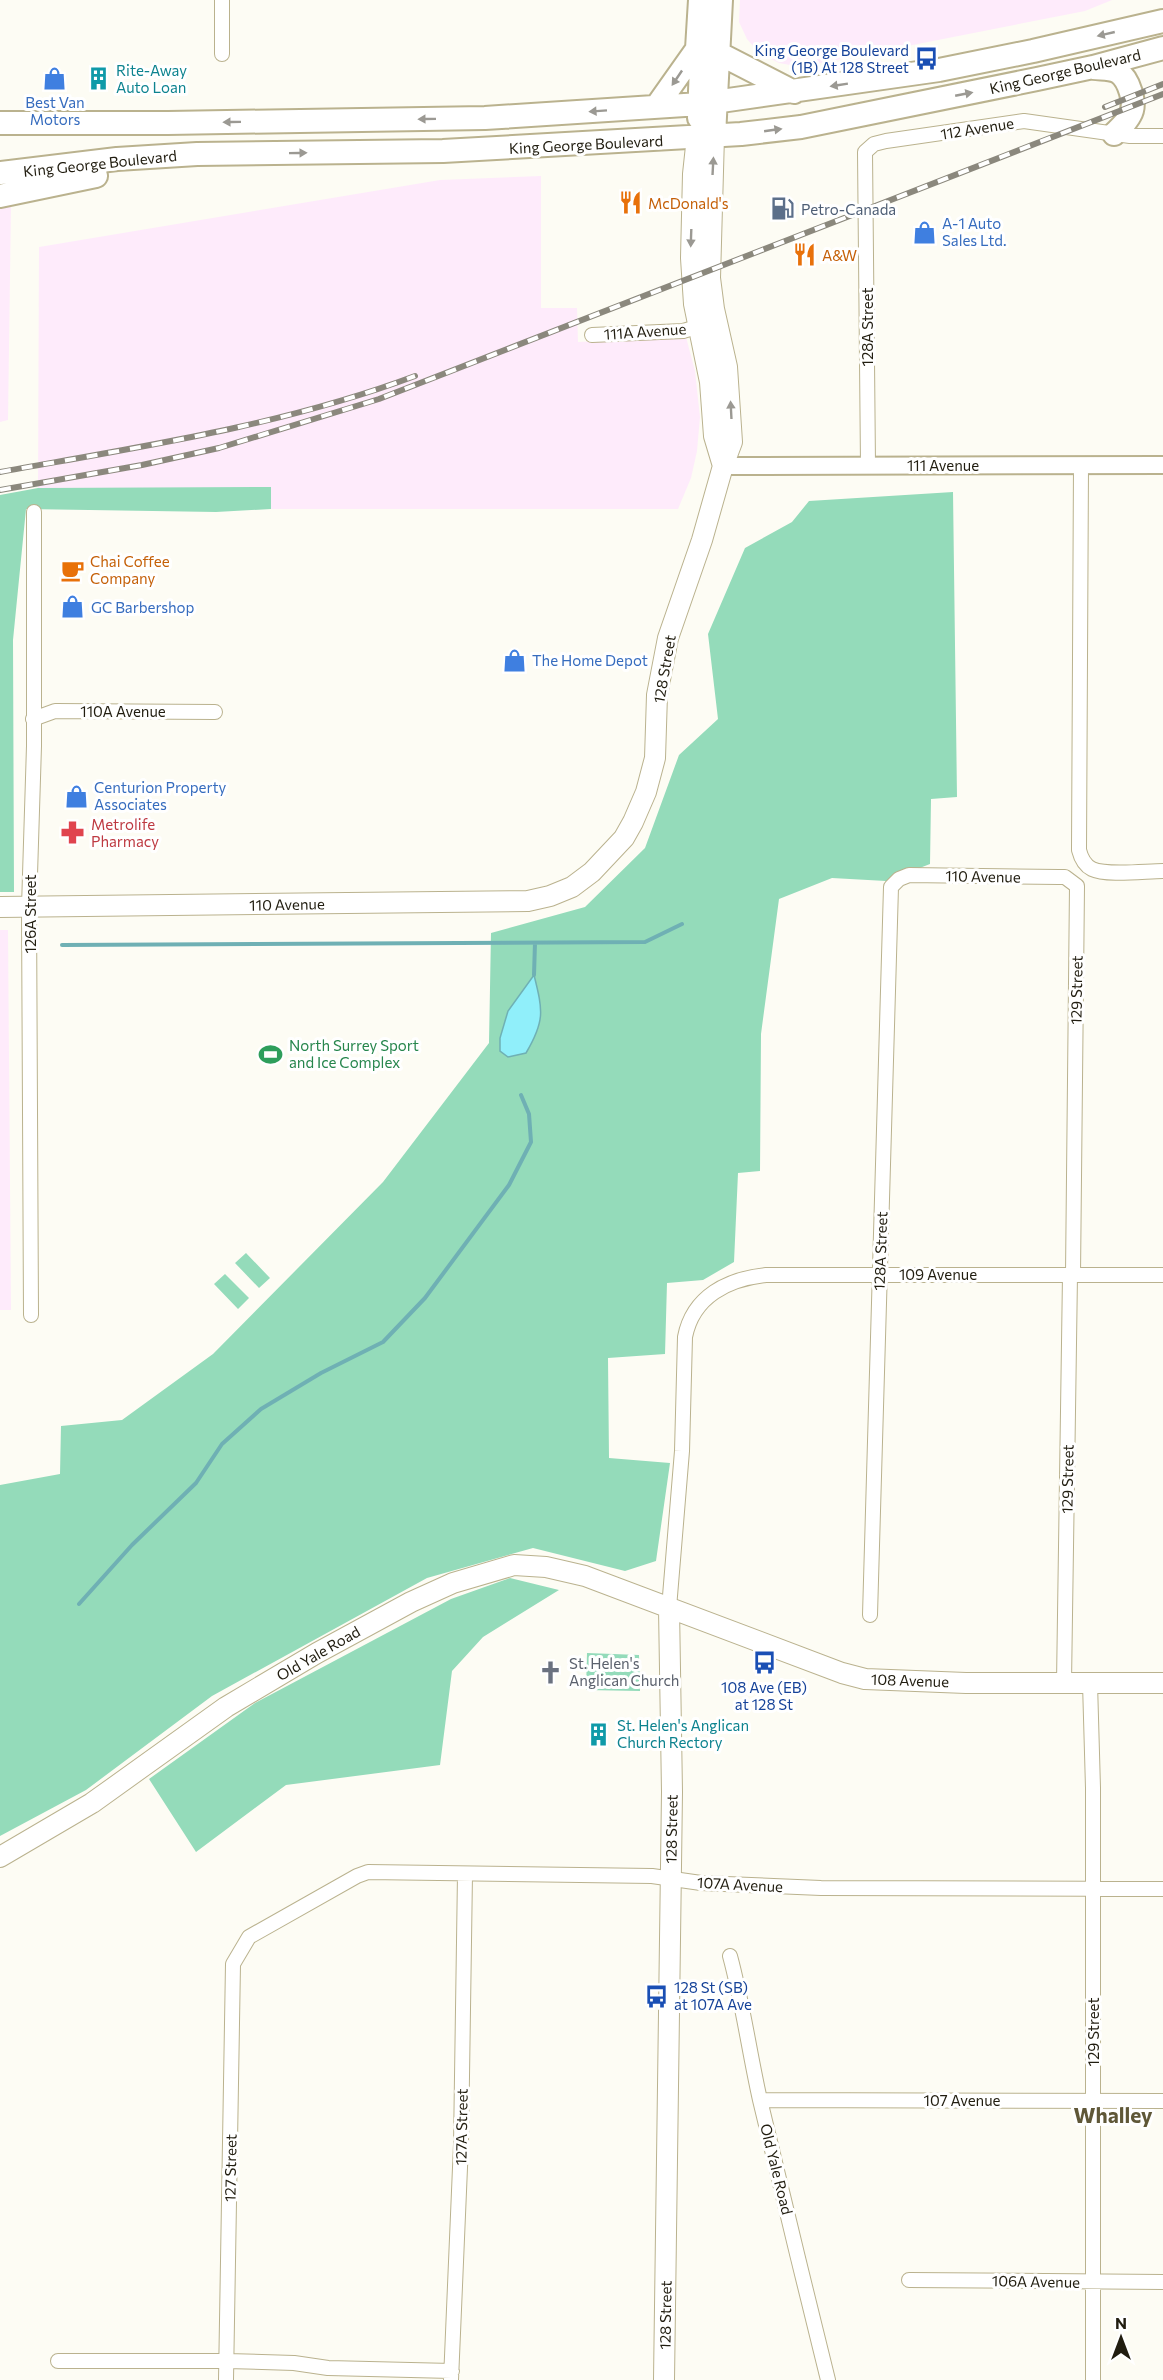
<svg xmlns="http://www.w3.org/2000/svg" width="1163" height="2380" font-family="Commissioner,sans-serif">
  <rect width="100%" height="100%" fill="#fdfcf4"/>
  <path fill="#feebfb" d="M740,0H1112L1085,11L801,67L779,63L761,54L753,46L747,39L739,22Z
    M541,176V308H577L578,342L686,337L695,371L700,417L697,451L691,478L678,509H271V488H38L39,247L440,180Z
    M11,204L8,420L0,422V207Z
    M0,930H8L11,1310H0Z"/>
  <path fill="#94dbba" d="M271,487V509L216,512L26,509L13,640L14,892H0V495L38,488Z
    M953,492L957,797L931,799L930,864L886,881L832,878L779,899L761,1034L760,1171L738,1173L734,1262L703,1280L667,1283L665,1354L608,1358L609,1458L670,1463L656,1561L625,1571L533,1548L427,1578L212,1696L86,1790L0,1836V1485L60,1474L61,1426L122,1420L213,1354L383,1182L489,1043L491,933L585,907L645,848L679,755L718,719L708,634L745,548L792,522L809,501Z
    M246,1253L270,1278L259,1288L235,1263Z
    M225,1274L249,1298L238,1309L214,1284Z
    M510,1578L559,1590L483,1637L452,1671L440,1765L286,1785L196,1852L149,1779L255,1703L451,1599Z
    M587,1653L639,1655L640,1691L586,1690Z"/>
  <path fill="#90effa" stroke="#6fb0b4" stroke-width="1.5" d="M534,975C543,1011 545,1021 526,1053L508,1057L500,1051V1038L508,1011Z"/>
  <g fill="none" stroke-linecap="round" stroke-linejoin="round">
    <path stroke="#6fb0b4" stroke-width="4" d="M62,945L645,942L682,924
      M534,975L535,943
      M79,1604L132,1545L196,1483L222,1444L261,1409L321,1373L383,1342L425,1298L509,1185L531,1142L529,1114L521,1095"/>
    <defs>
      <path id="minor" d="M222,54V0
        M592,335L683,331L697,327
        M868,465L865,152L874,144L886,141L1024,121L1130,136H1163
        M1081,465L1079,850C1081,858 1084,865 1092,869C1106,876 1146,871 1163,871
        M33,719L55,711L215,712
        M31,1315L29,907L34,746V512
        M669,1608L682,1451L685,1337C693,1296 728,1279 766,1275H1163
        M870,1615L891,887L899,879L909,875L1059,877H1065L1077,886L1073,1274
        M1064,1683L1070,1275
        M1090,1683L1093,1788V2380
        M730,1956C743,2004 749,2051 760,2100C782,2193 805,2287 828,2380
        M760,2100L1163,2101
        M909,2280L1163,2282
        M58,2361H227L294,2363L328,2368L452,2371
        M226,2380L233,1964L249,1937L357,1876L368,1872L652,1876L701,1883L821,1888L1163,1889
        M451,2380L461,2144L465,1874"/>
      <path id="tertiary" d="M723,466L1163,465"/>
      <path id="secondary" d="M697,137L693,174L691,258L694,304L710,382L714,436L723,466
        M0,907L528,901L550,896L572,887L592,872L624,838L633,822L646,792L655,758L657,695L668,638L702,540L723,466L732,442L727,367L714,309L710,278L714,136
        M0,1857L92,1803L226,1707L317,1653L411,1602L453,1583L514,1565L546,1567L585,1576L842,1673L865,1679L966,1683H1163
        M664,2380L672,1792L669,1608"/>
      <path id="primary" d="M718,53L794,92
        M1094,68C1101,69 1111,68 1118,72C1129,79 1137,104 1130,115C1127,122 1120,128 1114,134
        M656,107L697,49
        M699,118L701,65L697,49L700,0
        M0,123H168L485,118L700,104L939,70L1033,51L1163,21
        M714,136L721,0
        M0,173L117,159L197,154L443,151L741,134L801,127L1037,79L1093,67L1163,48
        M0,196L96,176"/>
    </defs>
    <use href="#minor" stroke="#bab28e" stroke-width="16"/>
    <use href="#tertiary" stroke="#bab28e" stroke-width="20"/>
    <use href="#secondary" stroke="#bab28e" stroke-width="22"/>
    <use href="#primary" stroke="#bab28e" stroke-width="26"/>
    <use href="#minor" stroke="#fff" stroke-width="14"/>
    <use href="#tertiary" stroke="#fff" stroke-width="16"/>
    <use href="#secondary" stroke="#fff" stroke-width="20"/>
    <use href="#primary" stroke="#fff" stroke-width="22"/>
    <defs>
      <path id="rail" d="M1105,107L1163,84
        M0,472C139,447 281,426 415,376
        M0,490L142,465L219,448L379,399L1163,94"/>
    </defs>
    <use href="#rail" stroke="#8b887d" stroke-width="6"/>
    <use href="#rail" stroke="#fff" stroke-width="4" stroke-dasharray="11" stroke-linecap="butt"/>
  </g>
  <defs><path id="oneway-solid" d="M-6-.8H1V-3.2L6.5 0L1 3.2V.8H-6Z" transform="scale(1.5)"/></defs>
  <g fill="#9b9993">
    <use href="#oneway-solid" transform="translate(1106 34) rotate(167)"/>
    <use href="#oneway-solid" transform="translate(677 78) rotate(124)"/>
    <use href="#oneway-solid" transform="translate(839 85) rotate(171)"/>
    <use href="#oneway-solid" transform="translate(964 94) rotate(-11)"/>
    <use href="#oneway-solid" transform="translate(598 111) rotate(176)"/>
    <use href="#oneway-solid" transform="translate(427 119) rotate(179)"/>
    <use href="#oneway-solid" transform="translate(232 122) rotate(179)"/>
    <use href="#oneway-solid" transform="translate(773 130) rotate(-8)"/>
    <use href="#oneway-solid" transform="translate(298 153) rotate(-1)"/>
    <use href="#oneway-solid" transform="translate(713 166) rotate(-87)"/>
    <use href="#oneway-solid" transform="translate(691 238) rotate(92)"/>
    <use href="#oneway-solid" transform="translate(731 410) rotate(-93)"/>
  </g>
  <defs>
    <symbol id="bus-bare" viewBox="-9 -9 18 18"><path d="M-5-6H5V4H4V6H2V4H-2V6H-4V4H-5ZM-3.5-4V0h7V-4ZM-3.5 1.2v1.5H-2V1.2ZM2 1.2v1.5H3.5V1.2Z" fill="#1a4fb4" stroke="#fff" stroke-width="2.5" paint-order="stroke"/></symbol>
    <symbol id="shop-bare" viewBox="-9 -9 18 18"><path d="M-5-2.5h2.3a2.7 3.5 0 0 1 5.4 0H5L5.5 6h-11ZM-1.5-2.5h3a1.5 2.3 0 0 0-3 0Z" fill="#3f7fe0" stroke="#fff" stroke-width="2.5" paint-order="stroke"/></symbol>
    <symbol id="building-bare" viewBox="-9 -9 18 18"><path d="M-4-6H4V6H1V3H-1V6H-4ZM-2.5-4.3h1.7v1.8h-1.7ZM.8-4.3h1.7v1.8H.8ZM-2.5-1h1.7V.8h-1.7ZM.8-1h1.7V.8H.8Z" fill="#0f9aa8" stroke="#fff" stroke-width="2.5" paint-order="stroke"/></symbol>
    <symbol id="restaurant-bare" viewBox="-9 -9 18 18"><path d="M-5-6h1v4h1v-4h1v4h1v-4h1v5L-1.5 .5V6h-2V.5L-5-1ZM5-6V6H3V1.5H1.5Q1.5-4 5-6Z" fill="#e8710a" stroke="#fff" stroke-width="2.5" paint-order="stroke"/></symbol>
    <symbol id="fuel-bare" viewBox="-9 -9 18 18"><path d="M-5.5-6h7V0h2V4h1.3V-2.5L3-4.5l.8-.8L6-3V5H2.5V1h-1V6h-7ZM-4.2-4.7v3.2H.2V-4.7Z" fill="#5c6f8a" stroke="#fff" stroke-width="2.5" paint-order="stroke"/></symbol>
    <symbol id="cafe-bare" viewBox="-9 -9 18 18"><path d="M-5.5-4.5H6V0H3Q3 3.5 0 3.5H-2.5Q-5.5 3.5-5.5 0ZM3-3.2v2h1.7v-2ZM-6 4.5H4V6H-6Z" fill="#e8710a" stroke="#fff" stroke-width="2.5" paint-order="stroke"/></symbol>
    <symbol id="pharmacy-bare" viewBox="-9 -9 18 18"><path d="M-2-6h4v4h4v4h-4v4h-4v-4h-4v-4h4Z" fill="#e0444e" stroke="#fff" stroke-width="2.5" paint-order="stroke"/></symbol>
    <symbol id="stadium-bare" viewBox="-9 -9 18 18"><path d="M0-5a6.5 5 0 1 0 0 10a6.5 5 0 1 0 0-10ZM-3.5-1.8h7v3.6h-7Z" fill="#2e9e5b" stroke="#fff" stroke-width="2.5" paint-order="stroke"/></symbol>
    <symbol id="church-bare" viewBox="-9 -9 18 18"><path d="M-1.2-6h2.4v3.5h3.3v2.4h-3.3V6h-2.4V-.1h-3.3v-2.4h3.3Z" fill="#6b7280" stroke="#fff" stroke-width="2.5" paint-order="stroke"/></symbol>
  </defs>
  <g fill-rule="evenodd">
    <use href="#bus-bare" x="910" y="42" width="33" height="33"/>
    <use href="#shop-bare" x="38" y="62" width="33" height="33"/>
    <use href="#building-bare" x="82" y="62" width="33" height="33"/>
    <use href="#restaurant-bare" x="614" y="186" width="33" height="33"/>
    <use href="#fuel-bare" x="766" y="192" width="33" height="33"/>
    <use href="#shop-bare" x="908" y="216" width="33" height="33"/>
    <use href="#restaurant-bare" x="788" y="238" width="33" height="33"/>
    <use href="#cafe-bare" x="56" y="554" width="33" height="33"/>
    <use href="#shop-bare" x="56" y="590" width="33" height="33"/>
    <use href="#shop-bare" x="498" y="644" width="33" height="33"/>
    <use href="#shop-bare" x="60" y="780" width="33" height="33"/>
    <use href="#pharmacy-bare" x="56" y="816" width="33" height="33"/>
    <use href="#stadium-bare" x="254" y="1038" width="33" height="33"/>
    <use href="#bus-bare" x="748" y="1646" width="33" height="33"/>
    <use href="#church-bare" x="534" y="1656" width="33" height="33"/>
    <use href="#building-bare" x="582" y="1718" width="33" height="33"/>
    <use href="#bus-bare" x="640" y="1980" width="33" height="33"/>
  </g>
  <g text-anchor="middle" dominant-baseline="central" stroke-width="6" stroke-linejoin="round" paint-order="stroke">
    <g font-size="15" fill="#164399" stroke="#fff" text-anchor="end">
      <text x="909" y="50">King George Boulevard<tspan x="909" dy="17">(1B) At 128 Street</tspan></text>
      <text x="764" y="1687" text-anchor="middle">108 Ave (EB)<tspan x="764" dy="17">at 128 St</tspan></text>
      <text x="674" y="1987" text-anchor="start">128 St (SB)<tspan x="674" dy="17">at 107A Ave</tspan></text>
    </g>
    <g font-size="15" fill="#0d838f" stroke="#fff" text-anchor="start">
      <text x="116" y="70">Rite-Away<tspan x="116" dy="17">Auto Loan</tspan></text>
      <text x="617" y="1725">St. Helen's Anglican<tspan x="617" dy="17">Church Rectory</tspan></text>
    </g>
    <g font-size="15" fill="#211d10" stroke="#fff">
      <text transform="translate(1065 71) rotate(-13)">King George Boulevard</text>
      <text transform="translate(977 128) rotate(-9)">112 Avenue</text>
      <text transform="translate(586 144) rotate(-3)">King George Boulevard</text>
      <text transform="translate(100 163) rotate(-6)">King George Boulevard</text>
      <text transform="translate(867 327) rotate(-90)">128A Street</text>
      <text transform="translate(645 331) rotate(-4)">111A Avenue</text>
      <text x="943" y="465">111 Avenue</text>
      <text transform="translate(664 669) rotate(-80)">128 Street</text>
      <text x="123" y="711">110A Avenue</text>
      <text transform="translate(983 876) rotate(1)">110 Avenue</text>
      <text transform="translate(287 904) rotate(-1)">110 Avenue</text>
      <text transform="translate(30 914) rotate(-90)">126A Street</text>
      <text transform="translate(1076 990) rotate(-89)">129 Street</text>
      <text transform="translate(880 1251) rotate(-88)">128A Street</text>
      <text x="938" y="1274">109 Avenue</text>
      <text transform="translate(1067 1479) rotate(-89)">129 Street</text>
      <text transform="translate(318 1653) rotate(-30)">Old Yale Road</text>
      <text transform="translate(910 1680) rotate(2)">108 Avenue</text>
      <text transform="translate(671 1829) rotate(-89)">128 Street</text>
      <text transform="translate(740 1884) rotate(3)">107A Avenue</text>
      <text transform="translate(1093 2032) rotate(-90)">129 Street</text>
      <text x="962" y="2100">107 Avenue</text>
      <text transform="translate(461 2127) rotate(-89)">127A Street</text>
      <text transform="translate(230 2168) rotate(-89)">127 Street</text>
      <text transform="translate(777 2169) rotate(76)">Old Yale Road</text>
      <text transform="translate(1036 2281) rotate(1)">106A Avenue</text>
      <text transform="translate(665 2315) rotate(-89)">128 Street</text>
    </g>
    <g font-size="15" fill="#366cbe" stroke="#fff" text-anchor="start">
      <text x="55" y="102" text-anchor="middle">Best Van<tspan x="55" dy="17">Motors</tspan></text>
      <text x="942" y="223">A-1 Auto<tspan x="942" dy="17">Sales Ltd.</tspan></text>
      <text x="91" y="607">GC Barbershop</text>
      <text x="532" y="660">The Home Depot</text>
      <text x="94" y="787">Centurion Property<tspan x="94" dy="17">Associates</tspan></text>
    </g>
    <g font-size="15" fill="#c56008" stroke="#fff" text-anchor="start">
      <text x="648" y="203">McDonald's</text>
      <text x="822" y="255">A&amp;W</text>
      <text x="90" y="561">Chai Coffee<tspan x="90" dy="17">Company</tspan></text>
    </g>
    <g font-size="15" fill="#4e5e75" stroke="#fff" text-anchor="start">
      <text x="801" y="209">Petro-Canada</text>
    </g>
    <g font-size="15" fill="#be3a42" stroke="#fff" text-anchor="start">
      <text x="91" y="824">Metrolife<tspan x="91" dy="17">Pharmacy</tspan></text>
    </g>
    <g font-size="15" fill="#27864d" stroke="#fff" text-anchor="start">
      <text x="289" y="1045">North Surrey Sport<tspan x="289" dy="17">and Ice Complex</tspan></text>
    </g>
    <g font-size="15" fill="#5b616d" stroke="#fff" text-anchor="start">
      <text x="569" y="1663">St. Helen's<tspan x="569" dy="17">Anglican Church</tspan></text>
    </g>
    <g font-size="21" font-weight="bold" fill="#5f5737" stroke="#fff">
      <text x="1113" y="2114">Whalley</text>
    </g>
  </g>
  <g transform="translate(1121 2338)" stroke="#ffffff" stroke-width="4.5" paint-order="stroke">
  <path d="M0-4.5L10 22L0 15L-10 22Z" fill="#211d10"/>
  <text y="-9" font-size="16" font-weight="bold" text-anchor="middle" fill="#211d10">N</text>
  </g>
</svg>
